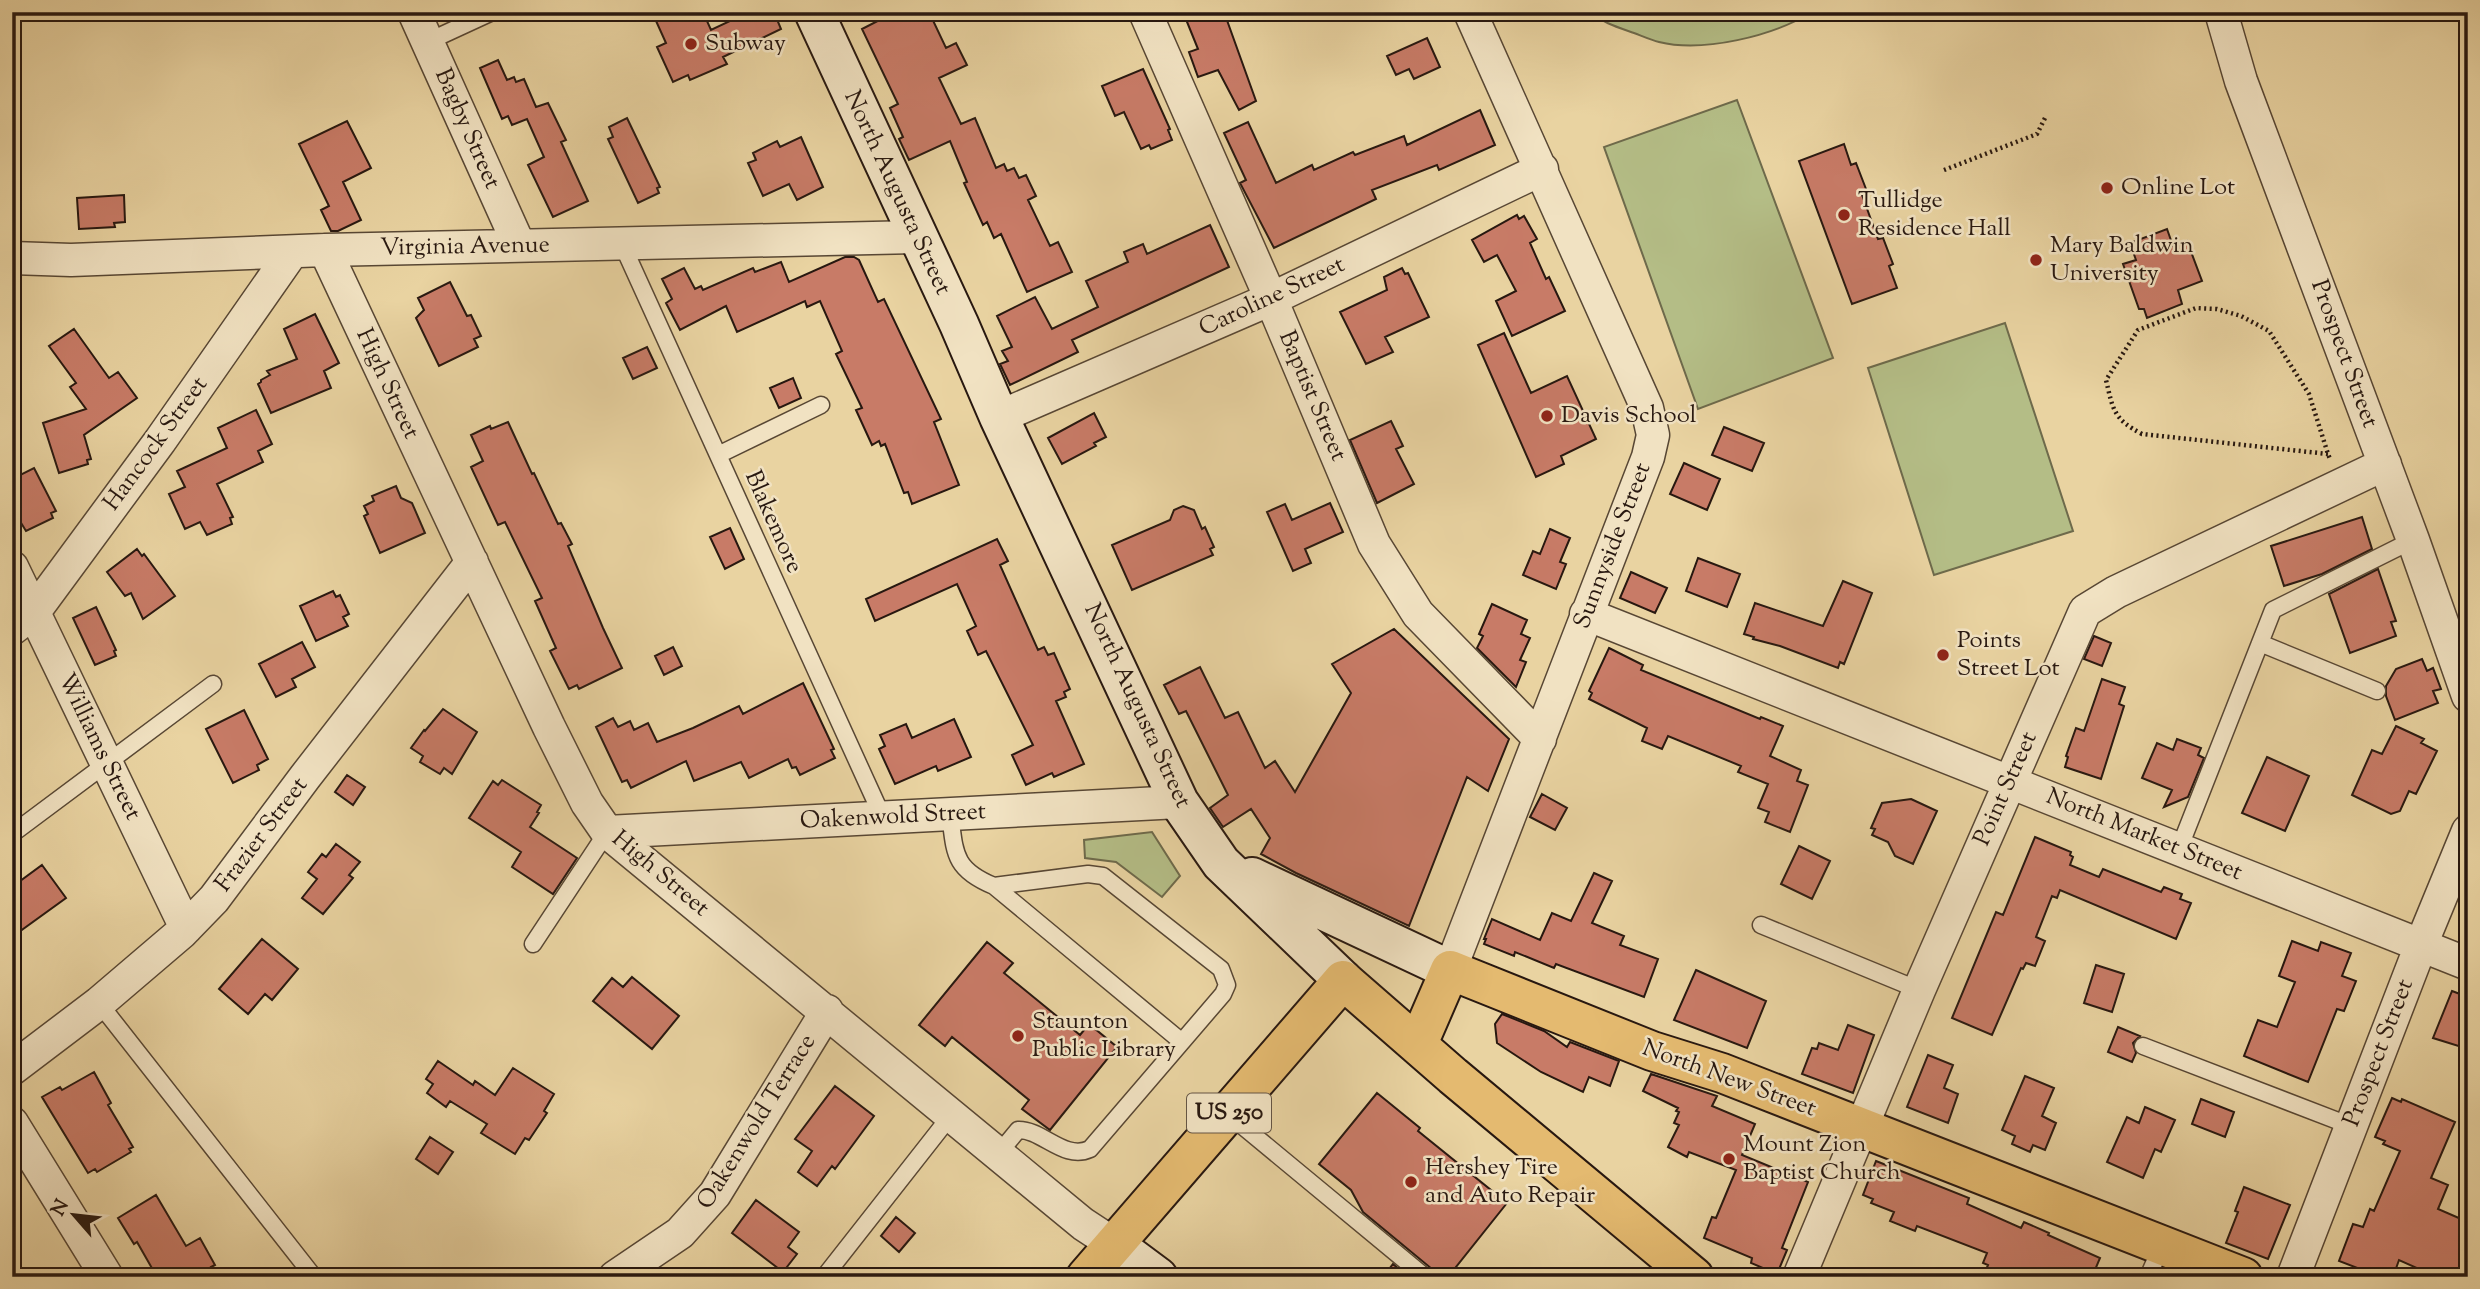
<svg xmlns="http://www.w3.org/2000/svg" width="2480" height="1289" font-family="'Sorts Mill Goudy',serif">
  <rect width="100%" height="100%" fill="#e9d3a1"/>
  <filter id="stains"><feTurbulence type="fractalNoise" baseFrequency=".00286" numOctaves="4"/><feColorMatrix values="0 0 0 0 .2 0 0 0 0 .09 0 0 0 0 .02 0 0 0 .5 -.17"/></filter>
  <radialGradient id="worn" r=".72"><stop offset=".6" stop-color="#630" stop-opacity="0"/><stop offset="1" stop-color="#630" stop-opacity=".3"/></radialGradient>
  <path fill="#b4bd86" stroke="#6e6a4b" stroke-width="2" d="M1590,12H1812C1773,36 1703,53 1659,42C1651,40 1642,36 1634,33C1617,27 1603,23 1590,12Z
    M1737,100L1833,358L1698,409L1604,147Z
    M2005,323L2073,531L1934,575L1868,368Z
    M1152,832L1180,876L1162,897L1116,862L1085,858L1084,840Z"/>
  <path fill="#c87b67" stroke="#281810" stroke-width="2" d="M652,12H703L711,30L749,12H774L781,29L723,57L727,64L690,80L688,75L673,82L657,47L666,43Z
    M895,12H929L946,48L956,43L967,65L939,78L961,124L975,118L996,168L1004,164L1007,171L1014,168L1019,178L1026,175L1036,196L1028,200L1050,246L1058,242L1072,272L1027,292L1001,234L994,238L987,222L983,225L964,183L967,182L950,141L909,160L899,139L903,137L890,108L898,104L862,29Z
    M1183,12H1224L1256,101L1239,110L1218,70L1198,77L1189,52L1198,49Z
    M1427,38L1440,67L1414,79L1409,69L1396,75L1387,56Z
    M498,60L507,80L514,77L516,82L524,79L536,107L548,103L566,140L561,142L588,201L553,217L528,165L544,157L527,119L512,125L508,116L502,119L480,68Z
    M1143,69L1170,129L1168,130L1172,140L1151,149L1149,145L1141,149L1124,112L1115,116L1102,86Z
    M1480,110L1495,145L1439,170L1437,165L1372,190L1376,199L1274,248L1240,183L1246,180L1224,133L1248,122L1276,183L1312,165L1314,170L1353,152L1355,155L1404,136L1407,145Z
    M627,118L660,187L657,188L659,193L638,203L608,139L613,137L609,127Z
    M347,121L371,168L343,182L361,220L338,231H331L321,210L329,206L299,144Z
    M801,137L823,187L797,200L789,184L763,196L748,163L756,160L753,153L777,141L780,147Z
    M1844,144L1851,165L1856,163L1866,189L1861,192L1878,239L1883,238L1893,264L1889,266L1897,288L1852,304L1799,161Z
    M124,195L125,222L114,223L115,227L79,229L77,198Z
    M1517,215L1519,219L1524,216L1537,239L1530,243L1546,279L1549,277L1565,311L1512,336L1496,301L1516,291L1497,255L1484,262L1472,240Z
    M1210,225L1229,267L1072,340L1078,352L1010,385L1000,364L1008,361L1002,351L1012,347L997,316L1035,297L1052,329L1098,307L1086,281L1128,262L1124,252L1143,244L1147,254Z
    M2167,229L2173,246L2187,241L2202,281L2178,290L2182,304L2147,318L2144,309H2139L2123,264L2136,260L2130,243Z
    M845,257H854L859,260L878,302L884,299L941,419L934,422L959,485L912,504L908,492L904,493L885,444L881,446L879,441L872,445L856,410L862,408L836,354L842,351L820,301L807,307L805,301L737,332L726,306L680,330L666,303L672,299L662,279L684,268L695,289L701,286L703,290L753,268L755,272L781,262L789,282Z
    M1402,268L1405,274L1408,273L1429,317L1385,337L1393,352L1366,364L1340,312L1387,290L1384,277Z
    M450,282L467,316L471,315L481,336L474,339L478,347L439,366L416,318L424,310L418,298Z
    M315,314L339,363L324,371L331,388L271,413L258,384L261,382V380L270,375L267,371L297,359L284,329Z
    M74,329L109,378L118,372L137,398L84,435L91,459L87,460L88,464L59,473L43,423L86,409L70,387L76,383L49,346Z
    M1504,333L1531,393L1567,376L1596,439L1561,456L1564,464L1536,477L1478,345Z
    M647,347L657,368L633,379L623,358Z
    M793,378L801,398L779,408L770,388Z
    M256,410L272,444L258,451L263,462L217,484L233,517L230,518L232,524L207,535L200,522L185,529L169,494L185,487L177,471L227,448L218,428Z
    M1094,413L1106,437L1094,443L1096,446L1062,464L1048,438Z
    M1391,421L1403,446L1396,449L1414,484L1377,503L1350,440Z
    M508,422L532,474L534,473L558,524L561,523L572,544L568,546L603,628L622,668L579,689L577,685L569,689L550,651L556,648L535,601L542,598L505,522L498,525L471,467L483,461L471,435L490,426L491,429Z
    M1724,427L1764,443L1752,471L1712,455Z
    M1684,463L1720,479L1707,510L1670,494Z
    M34,468L56,511L51,513L53,518L26,531L12,508V479Z
    M396,486L401,498L412,503L425,533L380,553L364,516L368,514L364,506L374,501L372,496Z
    M1330,503L1343,532L1305,549L1311,563L1293,571L1267,512L1285,504L1292,520Z
    M1183,506L1194,510L1202,529L1205,527L1214,547L1210,549L1213,555L1132,590L1112,545L1170,520L1174,510Z
    M2362,517L2372,549L2322,574L2284,586L2271,546Z
    M730,528L744,559L725,569L710,537Z
    M1550,529L1570,538L1560,562L1566,564L1556,589L1523,575L1533,551L1540,554Z
    M997,539L1008,561L1000,565L1038,650L1044,647L1048,655L1054,653L1070,689L1064,692L1066,697L1056,701L1084,764L1054,777L1052,773L1026,785L1012,755L1033,745L986,651L978,655L967,631L976,626L957,584L875,621L866,599Z
    M137,549L142,556L144,554L175,596L143,619L131,593L125,596L107,572Z
    M1698,558L1740,574L1727,607L1686,591Z
    M2378,569L2396,621L2391,622L2396,636L2350,653L2329,594Z
    M1631,572L1667,588L1655,613L1620,598Z
    M1843,581L1872,593L1844,664L1840,662L1838,668L1780,646L1753,639L1754,637L1744,634L1755,603L1823,626Z
    M333,591L336,597L340,595L349,614L343,617L348,626L316,641L300,606Z
    M1492,604L1527,620L1521,634L1530,638L1520,660L1526,662L1516,687L1477,648L1483,636L1479,634Z
    M96,607L116,650L114,651L116,656L95,665L73,618Z
    M1394,629L1509,739L1488,791L1467,777L1409,926L1296,873L1261,854L1270,838L1251,809L1223,827L1210,808L1228,795L1186,711L1179,714L1164,685L1200,667L1225,718L1238,712L1265,768L1275,761L1295,792L1351,693L1332,664Z
    M2094,636L2111,643L2102,666L2084,659Z
    M302,642L315,667L292,679L296,687L276,697L259,664Z
    M673,647L682,666L664,675L655,656Z
    M1609,648L1643,665L1641,670L1760,719L1761,717L1783,726L1770,756L1801,770L1797,781L1808,785L1790,832L1765,822L1769,812L1758,808L1768,784L1738,772L1741,766L1668,736L1662,749L1642,741L1647,728L1589,699L1592,693L1589,691Z
    M2422,659L2427,671L2433,668L2441,689L2433,691L2438,703L2395,720L2386,696V686L2396,669Z
    M2102,679L2125,687L2119,704L2124,706L2101,779L2065,767L2068,757L2066,756L2076,728L2084,731Z
    M803,683L834,749L831,750L835,758L800,775L796,767L792,768L788,759L749,778L741,762L694,781L686,761L631,788L627,780L622,782L596,727L613,718L618,727L630,721L634,730L648,723L657,742L693,728L739,706L743,714Z
    M443,709L477,732L452,774L444,768L440,774L420,762L423,756L411,748L424,730L425,731Z
    M244,710L268,759L257,765L259,770L233,783L206,729Z
    M954,719L971,757L938,771L936,766L895,784L879,749L885,746L880,735L906,724L912,738Z
    M2396,726L2424,739L2421,743L2437,751L2416,794L2409,791L2400,811L2391,814L2352,795L2372,750L2382,754Z
    M2177,739L2201,748L2198,755L2204,758L2188,797L2164,807L2172,790L2142,778L2157,743L2173,750Z
    M2267,757L2309,776L2285,831L2242,813Z
    M347,775L365,787L353,805L335,792Z
    M502,780L541,805L537,812L539,813L530,827L577,858L553,894L512,867L521,852L469,818L493,781L498,785Z
    M1542,794L1567,808L1555,830L1530,817Z
    M1911,799L1937,811L1913,864L1895,856L1888,842L1872,835L1875,829L1871,828L1882,803Z
    M2035,837L2071,852L2070,855L2073,857L2070,865L2099,877L2103,869L2161,892L2164,887L2182,894L2180,899L2191,903L2176,939L2060,890L2057,898L2052,896L2036,937L2045,941L2035,966L2026,963L2023,969L2021,968L1992,1035L1952,1018L1996,912L2003,915Z
    M336,844L360,862L349,875L353,878L323,914L302,898L317,879L308,872L322,854L326,857Z
    M1799,846L1830,861L1812,899L1781,884Z
    M42,865L66,898L12,937V887Z
    M1594,873L1612,881L1592,923L1624,936L1620,945L1658,959L1644,997L1556,964L1554,968L1515,952L1514,956L1484,944L1486,939H1484L1492,919L1540,940L1552,913L1571,921Z
    M262,939L298,969L272,1000L265,994L248,1014L219,989Z
    M2292,941L2318,951L2321,942L2351,953L2342,976L2356,981L2344,1011L2337,1009L2308,1082L2244,1056L2258,1020L2277,1027L2295,982L2279,976Z
    M987,942L1013,963L1004,973L1080,1035L1089,1024L1117,1047L1050,1130L1022,1109L1029,1100L952,1037L945,1046L919,1025Z
    M2096,965L2124,974L2112,1012L2084,1003Z
    M1696,970L1766,1001L1747,1048L1674,1020Z
    M632,977L679,1016L652,1049L593,1001L612,978L623,987Z
    M2452,991L2468,997V1049L2433,1038Z
    M1502,1014L1544,1031L1567,1047L1570,1042L1619,1061L1610,1086L1589,1077L1583,1092L1541,1072L1497,1043L1495,1024Z
    M1848,1025L1874,1035L1853,1093L1802,1074L1812,1048L1817,1049L1819,1043L1838,1050Z
    M2118,1027L2140,1036L2133,1043L2136,1053L2132,1062L2108,1052Z
    M1928,1055L1953,1065L1944,1088L1958,1094L1948,1123L1907,1107Z
    M438,1061L473,1085L475,1081L495,1095L513,1068L554,1094L544,1111L547,1113L529,1140L525,1138L515,1154L481,1133L487,1124L450,1101L446,1107L427,1093L433,1084L426,1079Z
    M94,1072L111,1103L108,1105L133,1147L129,1149L131,1152L97,1172L95,1169L88,1173L42,1097L60,1087L62,1090Z
    M1651,1074L1717,1096L1712,1106L1755,1124L1742,1155L1808,1182L1782,1248L1787,1250L1777,1274L1751,1263L1752,1258L1704,1238L1712,1217L1716,1218L1736,1170L1689,1152L1687,1157L1668,1147L1679,1125L1674,1123L1679,1112L1676,1111L1678,1108L1643,1091Z
    M2025,1076L2054,1088L2042,1116L2056,1123L2045,1150L2033,1145L2030,1152L2012,1144L2015,1136L2002,1130Z
    M835,1086L874,1116L835,1169L832,1166L817,1186L798,1172L812,1151L795,1139Z
    M1377,1093L1420,1128L1418,1131L1507,1203L1448,1277H1435L1432,1269L1363,1212L1351,1190L1319,1164Z
    M2392,1098L2401,1102L2402,1099L2455,1122L2431,1178L2448,1185L2438,1209L2468,1222V1267L2463,1277H2437L2399,1260L2393,1277H2381L2339,1261L2353,1224L2363,1227L2370,1209L2374,1211L2400,1151L2383,1144L2385,1141L2375,1137Z
    M2201,1099L2234,1112L2225,1137L2192,1124Z
    M2145,1107L2175,1120L2161,1152L2155,1149L2143,1178L2107,1162L2127,1117L2139,1123Z
    M430,1137L453,1152L438,1174L416,1159Z
    M1876,1161L1969,1198L1967,1204L2021,1228L2024,1222L2049,1233L2048,1235L2100,1258L2092,1277H1983L1988,1265L1983,1263L1987,1253L1917,1226L1915,1231L1890,1221L1894,1212L1871,1203L1873,1199L1863,1195Z
    M2244,1187L2290,1205L2268,1259L2226,1243L2238,1212L2235,1211Z
    M156,1195L186,1246L200,1238L215,1265L211,1267L217,1277H157L137,1242L134,1244L118,1218Z
    M756,1200L799,1232L788,1247L797,1254L783,1272L732,1233Z
    M896,1217L915,1233L899,1252L881,1236Z
    M1393,1264L1408,1277H1383Z"/>
  <g fill="none" stroke-linecap="round" stroke-linejoin="round">
    <defs>
      <path id="lane" d="M427,42L492,12
        M622,244L883,818
        M718,455L821,405
        M2260,643L2377,691
        M950,814C955,853 953,869 994,886L1088,874L1103,876L1221,969L1227,985L1223,994L1090,1149C1064,1161 1042,1129 1018,1130L999,1153
        M12,834L213,684
        M2179,849L2273,610L2413,540
        M994,886L1182,1042
        M1761,925L1919,990
        M533,944L607,832
        M99,1003L314,1277
        M2143,1046L2351,1126
        M1228,1114L1425,1277
        M824,1277L952,1114
        M2148,1277L2162,1245"/>
      <path id="street" d="M414,12L519,245
        M1145,12L1271,299L1374,544L1418,614L1540,739
        M2221,12L2241,81L2413,540L2468,696
        M325,250L549,727L587,803L607,832L1083,1224L1115,1245
        M12,258L71,260L325,250L917,237
        M999,417L1271,299L1542,169
        M12,567L186,928
        M1586,614L2468,964
        M12,629L34,612L160,441L292,252
        M607,832L1179,802
        M1450,970L1648,457L1653,435L1647,408L1470,12
        M12,1069L99,1003L181,933L214,899L305,777L472,562
        M12,1123L107,1277
        M615,1277L680,1233L715,1194L827,1011
        M1799,1277L1919,990L2085,611L2116,592L2385,464
        M2293,1277L2421,945L2468,831"/>
      <path id="secondary" d="M814,12L959,324L999,417L1179,802L1221,863L1343,980
        M1252,877L1450,970
        M1115,1245L1158,1277"/>
      <path id="primary" d="M1418,1044L1450,970L1652,1051L1722,1073L2243,1277
        M1086,1277L1343,980L1453,1076L1694,1277"/>
    </defs>
    <use href="#lane" stroke="#584734" stroke-width="19"/>
    <use href="#street" stroke="#584734" stroke-width="35"/>
    <use href="#secondary" stroke="#281810" stroke-width="42"/>
    <use href="#primary" stroke="#281810" stroke-width="42"/>
    <path stroke="#281810" stroke-width="4.5" stroke-dasharray="2 3.5" stroke-linecap="butt" d="M2462,12L2468,31
      M1944,170L2037,134L2046,116
      M2328,454L2142,434C2113,419 2113,409 2106,380L2138,330L2196,308L2217,309L2241,316L2269,331L2309,394L2328,454L2330,459"/>
    <use href="#lane" stroke="#f1e2c2" stroke-width="16"/>
    <use href="#street" stroke="#f1e2c2" stroke-width="32"/>
    <use href="#secondary" stroke="#f1e2c2" stroke-width="38"/>
    <use href="#primary" stroke="#e4ba70" stroke-width="38"/>
  </g>
  <g fill="#8f2418" stroke="#f1e2c2" stroke-width="2.5">
    <circle cx="691" cy="44" r="7"/>
    <circle cx="2107" cy="188" r="7"/>
    <circle cx="1844" cy="215" r="7"/>
    <circle cx="2036" cy="260" r="7"/>
    <circle cx="1547" cy="416" r="7"/>
    <circle cx="1943" cy="655" r="7"/>
    <circle cx="1018" cy="1036" r="7"/>
    <circle cx="1729" cy="1159" r="7"/>
    <circle cx="1411" cy="1182" r="7"/>
  </g>
  <g text-anchor="middle" dominant-baseline="central" stroke-width="5" stroke-linejoin="round" paint-order="stroke">
    <rect fill="#f1e2c2" stroke="#645545" stroke-width="2" x="1187" y="1093.5" width="84" height="39" rx="5"/>
    <g font-size="23" font-weight="bold" fill="#281810">
      <text x="1229" y="1113">US 250</text>
    </g>
    <g font-size="24" fill="#281810" stroke="#f1e2c2" text-anchor="start">
      <text x="705" y="44">Subway</text>
      <text x="2121" y="188">Online Lot</text>
      <text x="1858" y="201">Tullidge<tspan x="1858" dy="28">Residence Hall</tspan></text>
      <text x="2050" y="246">Mary Baldwin<tspan x="2050" dy="28">University</tspan></text>
      <text x="1561" y="416">Davis School</text>
      <text x="1957" y="641">Points<tspan x="1957" dy="28">Street Lot</tspan></text>
      <text x="1032" y="1022">Staunton<tspan x="1032" dy="28">Public Library</tspan></text>
      <text x="1743" y="1145">Mount Zion<tspan x="1743" dy="28">Baptist Church</tspan></text>
      <text x="1425" y="1168">Hershey Tire<tspan x="1425" dy="28">and Auto Repair</tspan></text>
    </g>
    <g font-size="24" fill="#281810" stroke="#f1e2c2">
      <text transform="translate(467 129) rotate(66)">Bagby Street</text>
      <text transform="translate(897 193) rotate(65)">North Augusta Street</text>
      <text transform="translate(465 247) rotate(-1)">Virginia Avenue</text>
      <text transform="translate(1272 297) rotate(-25)">Caroline Street</text>
      <text transform="translate(2344 354) rotate(70)">Prospect Street</text>
      <text transform="translate(387 384) rotate(65)">High Street</text>
      <text transform="translate(1312 396) rotate(67)">Baptist Street</text>
      <text transform="translate(156 444) rotate(-54)">Hancock Street</text>
      <text transform="translate(773 522) rotate(66)">Blakemore</text>
      <text transform="translate(1613 546) rotate(-69)">Sunnyside Street</text>
      <text transform="translate(1137 706) rotate(65)">North Augusta Street</text>
      <text transform="translate(99 747) rotate(64)">Williams Street</text>
      <text transform="translate(2006 789) rotate(-66)">Point Street</text>
      <text transform="translate(893 817) rotate(-3)">Oakenwold Street</text>
      <text transform="translate(262 835) rotate(-53)">Frazier Street</text>
      <text transform="translate(2144 835) rotate(22)">North Market Street</text>
      <text transform="translate(660 874) rotate(40)">High Street</text>
      <text transform="translate(2379 1053) rotate(-69)">Prospect Street</text>
      <text transform="translate(1729 1079) rotate(20)">North New Street</text>
      <text transform="translate(757 1122) rotate(-58)">Oakenwold Terrace</text>
    </g>
  </g>
  <rect width="2480" height="1289" fill="none" stroke="#e9d3a1" stroke-width="42"/>
  <rect x="14" y="14" width="2452" height="1261" fill="none" stroke="#281810" stroke-width="3.5"/>
  <rect x="21" y="21" width="2438" height="1247" fill="none" stroke="#281810" stroke-width="2"/>
  <g transform="translate(74 1215) rotate(298)" stroke="#f1e2c2" stroke-width="5" paint-order="stroke">
  <path d="M0-5L12 26L0 18L-12 26Z" fill="#281810"/>
  <text y="-10" font-size="19" font-weight="bold" text-anchor="middle" fill="#281810">N</text>
  </g>
  <rect width="100%" height="100%" filter="url(#stains)"/>
  <rect width="100%" height="100%" fill="url(#worn)"/>
</svg>
